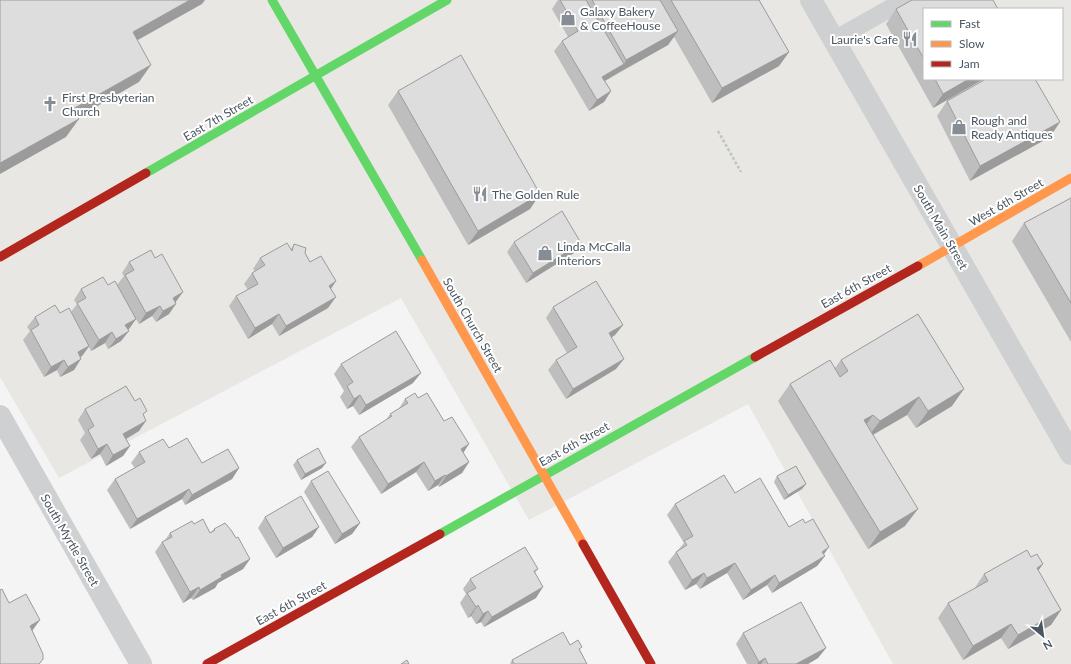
<svg xmlns="http://www.w3.org/2000/svg" width="1071" height="664" font-family="Lato,sans-serif">
  <rect width="100%" height="100%" fill="#f4f4f4"/>
  <path fill="#e8e7e3" fill-rule="evenodd" d="M0,0H1071V664H893L748,404L529,520L401,298L59,478L0,377ZM924,9H1062V79H924Z"/>
  <g fill="none" stroke-linecap="round" stroke-linejoin="round">
    <path stroke="#bcc7c4" stroke-width="2.5" stroke-dasharray="3 2" stroke-linecap="butt" d="M718,131L741,172"/>
    <path stroke="#ced0d2" stroke-width="18" d="M834,40L905,0"/>
    <path stroke="#ced0d2" stroke-width="22" d="M811,0L1071,454
      M0,416L141,664"/>
    <path stroke="#63d668" stroke-width="9" d="M272,0L422,260
      M146,173L447,0
      M440,534L755,357"/>
    <path stroke="#ff974d" stroke-width="9" d="M422,260L583,544
      M918,266L1071,178"/>
    <path stroke="#b3261e" stroke-width="9" d="M0,257L146,173
      M755,357L918,266
      M583,544L651,664
      M207,664L440,534"/>
  </g>
  <path fill="#bebebf" d="M558,0H759L789,52L779,66L712,103L674,37L668,45L605,81L611,91L604,102L589,111L554,51L562,41L568,37L552,9Z
    M896,9H924V79H984L933,108L886,24Z
    M398,91L540,194L530,209L468,245L388,105Z
    M947,101L1050,137L970,181L937,116Z
    M1071,198V342L1012,241L1024,223Z
    M514,242L574,253L526,283L507,252Z
    M294,244L305,253L310,262L331,289L328,308L279,336L272,324L248,339L229,306L236,296L248,290L244,284L252,273L255,271L253,269L260,258L291,249Z
    M129,262L176,302L169,314L156,322L152,316L139,324L136,319L128,330L121,341L108,349L105,343L91,351L89,347L82,356L80,357L74,370L60,377L57,370L44,377L23,340L30,331L27,327L35,317L71,312L77,304L74,300L81,289L108,285H117L124,276L122,273Z
    M553,307L623,325L615,335L611,338L616,369L566,399L548,370L556,360L567,353L546,318Z
    M841,360L952,406L916,428L907,415L873,435L905,526L868,549L778,401L790,384L835,368Z
    M341,364L413,383L359,415L353,406L347,409L340,397L344,391L334,374Z
    M418,398L463,453L469,462L462,473L439,487L438,485L428,491L416,472L381,494L351,447L359,437L386,420L390,414L398,410L405,399Z
    M85,409L144,416L139,431L126,439L130,446L123,456L106,466L100,454L91,459L80,440L85,433L78,420Z
    M169,448L202,463L239,468L232,479L185,505L182,499L130,529L107,490L115,479L135,468L131,463L139,452Z
    M297,460L322,468L301,480L293,465Z
    M777,476L806,484L802,489L784,500L774,482Z
    M311,481L360,523L352,534L335,544L304,492Z
    M735,493L789,527L824,555L825,556L817,566L772,593L767,585L743,600L727,573L700,589L696,584L685,590L668,562L676,552L678,550L684,543L667,515L675,504Z
    M265,517L319,527L312,537L276,558L258,528Z
    M194,524L210,533L214,529L236,538L250,559L243,569L218,583L215,588L193,600L191,598L183,603L155,552L162,542L165,540L170,533Z
    M1031,557L1043,564L1038,570L1061,610L1051,625L1008,649L1001,638L963,660L938,618L948,603L974,589L984,574Z
    M538,569L535,573L536,598L484,627L481,622L476,624L471,616L468,618L460,603L466,594L463,589L470,579Z
    M743,633L826,648L818,658L808,664H747L736,644Z
    M570,645L580,650L587,664H510L512,660Z"/>
  <path fill="#9b9b9b" d="M190,0H205L202,4L120,50L133,32Z
    M678,31L668,45L616,74L595,87L602,77L624,64L626,60Z
    M789,52L779,66L712,103L722,88Z
    M151,65L139,82L61,127L73,109Z
    M969,79H984L933,108L943,94Z
    M611,91L604,102L589,111L597,100Z
    M79,119L66,137L0,174V163Z
    M1060,122L1050,137L970,181L980,166Z
    M540,194L530,209L468,245L478,231Z
    M581,243L574,253L526,283L533,273Z
    M336,281L329,292V286Z
    M183,292L175,303L173,298Z
    M336,297L328,308L279,336L286,326Z
    M176,304L169,314L156,322L163,311Z
    M160,306L152,316L139,324L146,313Z
    M279,314L272,324L248,339L255,328Z
    M136,319L129,329L118,335L125,325Z
    M623,325L615,335L601,344L609,333Z
    M129,331L121,341L108,349L116,339Z
    M112,332L105,343L91,351L99,340Z
    M89,346L82,356L70,363L78,352Z
    M81,359L74,370L60,377L68,367Z
    M624,359L616,369L566,399L573,389Z
    M64,360L57,370L44,377L51,367Z
    M421,373L413,383L359,415L366,405Z
    M964,389L952,406L916,428L928,411Z
    M360,395L353,406L347,409L354,399Z
    M919,397L907,415L867,438L880,421Z
    M873,415L860,433L864,420Z
    M146,421L139,431L116,445L123,434Z
    M107,444L100,454L91,459L98,449Z
    M469,444L462,455L461,449Z
    M130,446L123,456L106,466L113,455Z
    M424,462L416,472L381,494L388,484Z
    M469,462L462,473L439,487L446,476Z
    M326,463L322,468L301,480L305,474Z
    M239,468L232,479L185,505L192,495Z
    M445,475L438,485L428,491L435,481Z
    M806,484L802,489L784,500L788,495Z
    M189,489L182,499L130,529L137,519Z
    M918,509L905,526L868,549L880,532Z
    M360,523L352,534L335,544L342,534Z
    M319,527L312,537L276,558L283,548Z
    M829,547L822,557L825,556L817,566L772,593L779,583Z
    M250,559L243,569L218,583L215,588L193,600L200,590L221,575Z
    M735,563L727,573L700,589L707,578Z
    M1043,564L1032,579L1037,568Z
    M704,573L696,584L685,590L692,580Z
    M775,575L767,585L743,600L751,590Z
    M199,587L191,598L183,603L190,592Z
    M543,587L536,598L484,627L492,617Z
    M478,605L471,616L468,618L476,607Z
    M1061,610L1051,625L1008,649L1018,635Z
    M488,611L481,622L476,624L483,614Z
    M40,620L32,631L22,636L30,626Z
    M1011,624L1001,638L963,660L973,646Z
    M826,648L818,658L808,664H796Z
    M765,658L761,664H757L759,662Z"/>
  <path fill="#ddddde" stroke="#9b9b9b" d="M0,0H190L133,32L151,65L73,109L79,119L0,163Z
    M560,0H586L624,64L602,77L611,91L597,100L562,41L578,31Z
    M592,0H660L678,31L626,60Z
    M671,0H759L789,52L722,88Z
    M912,0H993L998,9H924V59L896,9Z
    M461,55L540,194L478,231L398,91Z
    M935,79H969L943,94Z
    M986,79H1035L1060,122L980,166L947,101Z
    M1071,198V303L1024,223Z
    M562,211L581,243L533,273L514,242Z
    M287,243L292,251L294,244L306,248L305,253L310,262L321,256L336,281L329,286L336,297L286,326L279,314L255,328L236,296L258,284L252,273L265,265L260,258Z
    M151,250L155,258L162,254L183,292L173,298L176,304L163,311L160,306L146,313L125,275L134,270L129,262Z
    M103,277L108,285L115,281L136,319L125,325L129,331L116,339L112,332L99,340L77,303L86,298L81,289Z
    M596,281L623,325L609,333L624,359L573,389L556,360L577,347L553,307Z
    M55,305L60,313L69,308L89,346L78,352L81,359L68,367L64,360L51,367L31,330L39,325L35,317Z
    M918,314L964,389L928,411L919,397L880,421L873,415L864,420L918,509L880,532L790,384L830,360L840,377L848,371L841,360Z
    M396,331L421,373L366,405L360,395L354,399L347,386L353,382L341,364Z
    M126,386L135,401L140,398L147,411L143,414L146,421L123,434L130,446L113,455L107,444L98,449L88,430L94,426L85,409Z
    M415,393L418,398L427,393L444,421L452,417L469,444L461,449L469,462L446,476L445,475L435,481L424,462L388,484L359,437L392,416L390,414L408,403L405,399Z
    M187,438L202,463L228,449L239,468L192,495L189,489L137,519L115,479L145,462L139,452L163,439L169,448Z
    M318,448L326,463L305,474L297,460Z
    M796,466L806,484L788,495L777,476Z
    M328,471L360,523L342,534L311,481Z
    M724,475L735,493L760,478L789,527L803,519L805,523L813,519L829,547L822,552L825,556L779,583L775,575L751,590L735,563L707,578L704,573L692,580L676,552L687,545L684,541L693,536L675,504Z
    M301,496L319,527L283,548L265,517Z
    M203,519L210,533L215,530L214,529L225,523L231,530L236,538L238,537L250,559L221,575L222,577L200,590L199,587L190,592L162,542L172,537L170,533L192,521L194,524Z
    M525,547L538,569L534,571L543,587L492,617L488,611L483,614L478,605L476,607L467,593L476,588L470,579Z
    M1027,550L1031,557L1037,554L1043,564L1037,568L1061,610L1018,635L1011,624L973,646L948,603L988,581L984,574Z
    M2,589L9,603L26,594L40,620L30,626L43,654V659L40,663L39,664H0V590Z
    M801,602L826,648L796,664H768L765,658L759,662L743,633Z
    M563,632L570,645L578,640L582,647L579,649L587,664H514L512,660Z
    M407,660L409,664H401Z"/>
  <defs>
    <symbol id="shop-bare" viewBox="-9 -9 18 18"><path d="M-5-2.5h2.3a2.7 3.5 0 0 1 5.4 0H5L5.5 6h-11ZM-1.5-2.5h3a1.5 2.3 0 0 0-3 0Z" fill="#868d94" stroke="#fff" stroke-width="2.5" paint-order="stroke"/></symbol>
    <symbol id="restaurant-bare" viewBox="-9 -9 18 18"><path d="M-5-6h1v4h1v-4h1v4h1v-4h1v5L-1.5 .5V6h-2V.5L-5-1ZM5-6V6H3V1.5H1.5Q1.5-4 5-6Z" fill="#868d94" stroke="#fff" stroke-width="2.5" paint-order="stroke"/></symbol>
    <symbol id="church-bare" viewBox="-9 -9 18 18"><path d="M-1.2-6h2.4v3.5h3.3v2.4h-3.3V6h-2.4V-.1h-3.3v-2.4h3.3Z" fill="#868d94" stroke="#fff" stroke-width="2.5" paint-order="stroke"/></symbol>
  </defs>
  <g fill-rule="evenodd">
    <use href="#shop-bare" x="557" y="7" width="22" height="22"/>
    <use href="#restaurant-bare" x="899" y="28" width="22" height="22"/>
    <use href="#church-bare" x="39" y="93" width="22" height="22"/>
    <use href="#shop-bare" x="948" y="116" width="22" height="22"/>
    <use href="#restaurant-bare" x="469" y="183" width="22" height="22"/>
    <use href="#shop-bare" x="534" y="242" width="22" height="22"/>
  </g>
  <g text-anchor="middle" dominant-baseline="central" stroke-width="4" stroke-linejoin="round" paint-order="stroke">
    <g font-size="12" fill="#4a5661" stroke="#fff" text-anchor="start">
      <text x="580" y="11">Galaxy Bakery<tspan x="580" dy="14">&amp; CoffeeHouse</tspan></text>
      <text x="898" y="39" text-anchor="end">Laurie's Cafe</text>
      <text x="62" y="97">First Presbyterian<tspan x="62" dy="14">Church</tspan></text>
      <text x="971" y="120">Rough and<tspan x="971" dy="14">Ready Antiques</tspan></text>
      <text x="492" y="194">The Golden Rule</text>
      <text x="557" y="246">Linda McCalla<tspan x="557" dy="14">Interiors</tspan></text>
    </g>
    <g font-size="12" fill="#4a5661" stroke="#fff">
      <text transform="translate(218 118) rotate(-30)">East 7th Street</text>
      <text transform="translate(1006 202) rotate(-30)">West 6th Street</text>
      <text transform="translate(941 227) rotate(60)">South Main Street</text>
      <text transform="translate(856 286) rotate(-29)">East 6th Street</text>
      <text transform="translate(473 325) rotate(60)">South Church Street</text>
      <text transform="translate(574 444) rotate(-29)">East 6th Street</text>
      <text transform="translate(70 540) rotate(60)">South Myrtle Street</text>
      <text transform="translate(291 603) rotate(-29)">East 6th Street</text>
    </g>
  </g>
  <rect x="923" y="8" width="140" height="72" fill="#ffffff" stroke="#b7bbc0"/>
  <rect x="931" y="21" width="20" height="6" fill="#63d668" stroke="#b7bbc0"/>
  <text x="959" y="28" font-size="12" fill="#4a5661">Fast</text>
  <rect x="931" y="41" width="20" height="6" fill="#ff974d" stroke="#b7bbc0"/>
  <text x="959" y="48" font-size="12" fill="#4a5661">Slow</text>
  <rect x="931" y="61" width="20" height="6" fill="#b3261e" stroke="#b7bbc0"/>
  <text x="959" y="68" font-size="12" fill="#4a5661">Jam</text>
  <g transform="translate(1043 636) rotate(151)" stroke="#ffffff" stroke-width="3" paint-order="stroke">
  <path d="M0-3L7 15L0 10L-7 15Z" fill="#4a5661"/>
  <text y="-6" font-size="11" font-weight="bold" text-anchor="middle" fill="#4a5661">N</text>
  </g>
</svg>
